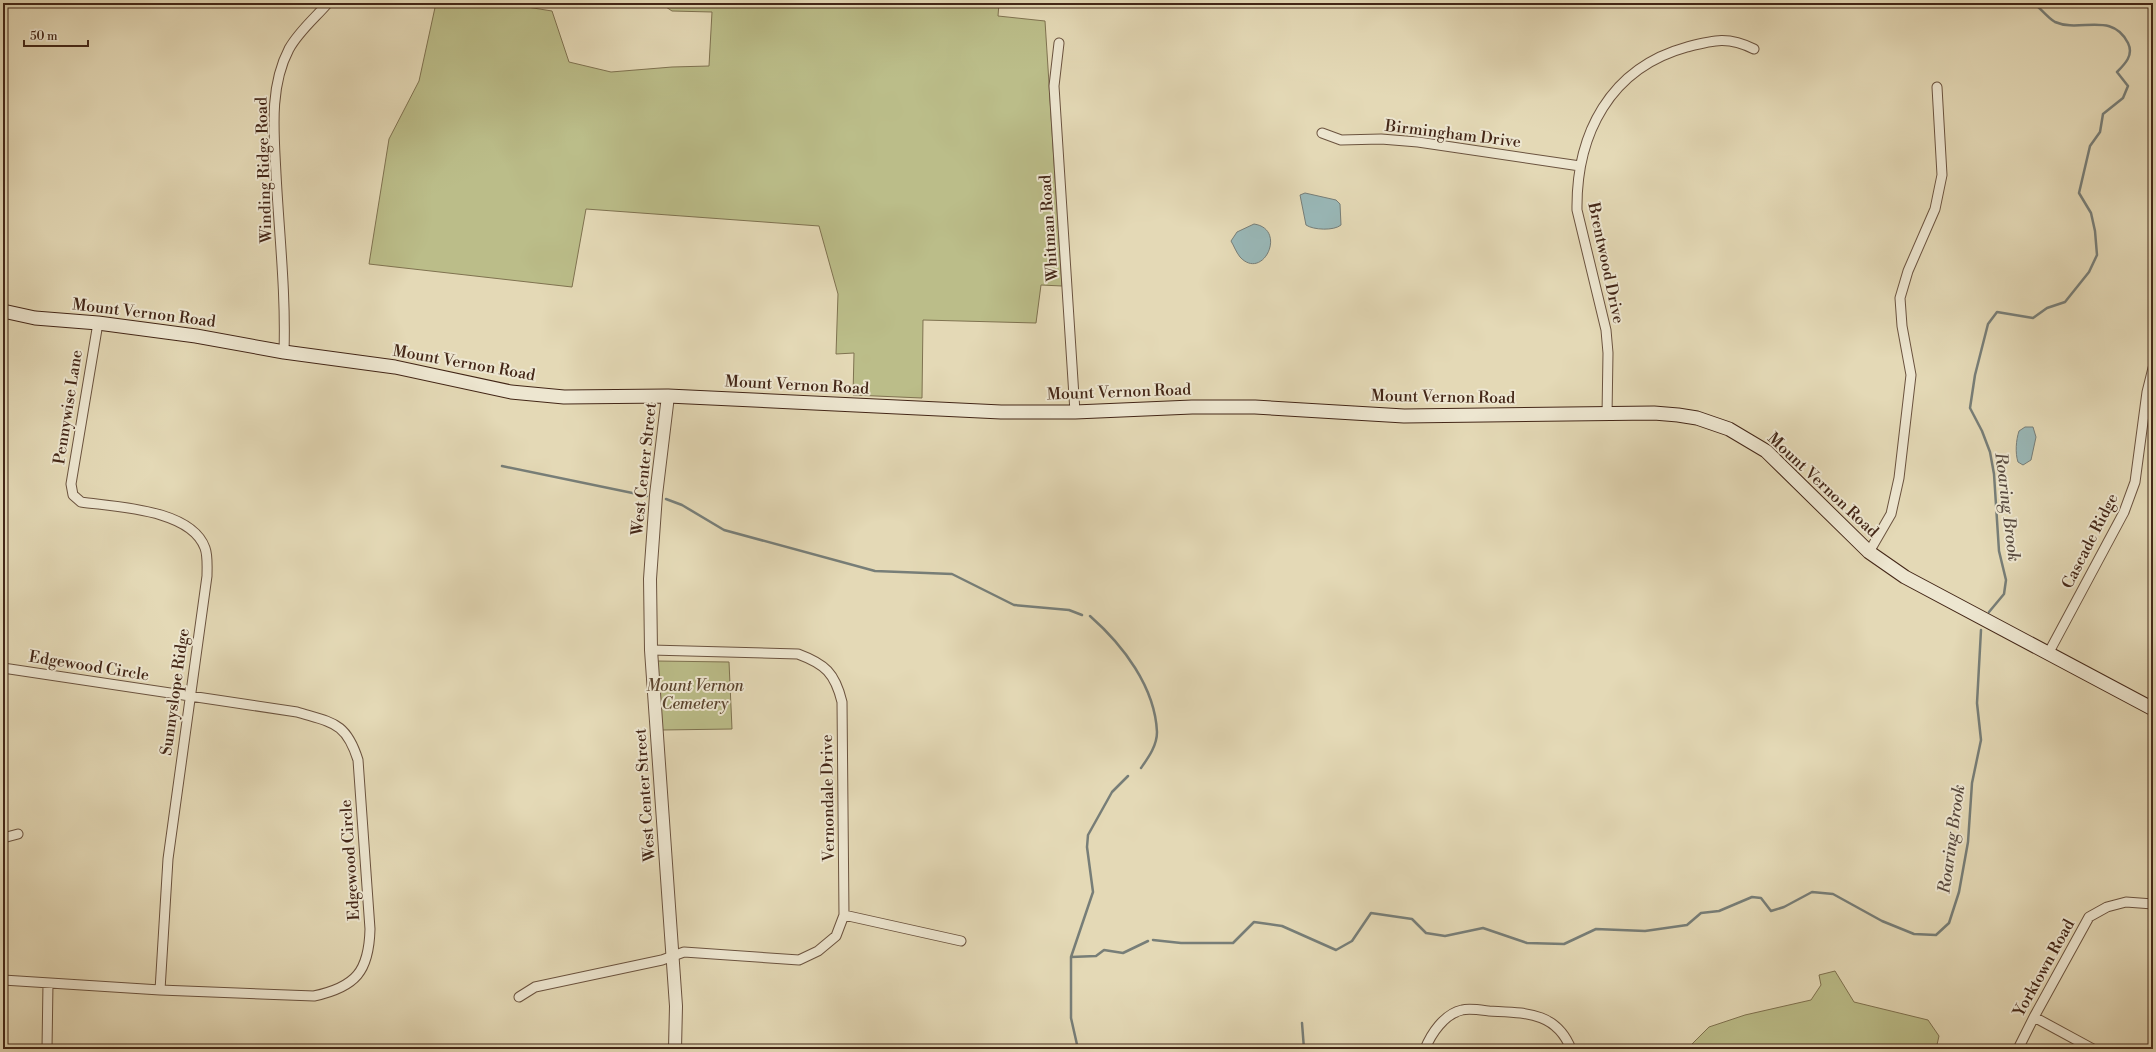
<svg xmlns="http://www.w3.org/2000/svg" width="2156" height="1052" font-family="'Libre Bodoni',serif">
  <rect width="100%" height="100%" fill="#e4d9b6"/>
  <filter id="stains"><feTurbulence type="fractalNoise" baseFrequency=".005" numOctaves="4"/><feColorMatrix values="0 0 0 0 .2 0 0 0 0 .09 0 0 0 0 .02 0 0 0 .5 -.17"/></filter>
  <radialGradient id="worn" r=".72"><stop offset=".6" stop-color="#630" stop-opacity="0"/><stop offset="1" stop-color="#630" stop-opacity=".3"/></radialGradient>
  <path fill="#bbbd89" stroke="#7f7250" d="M436,3H502L552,11L569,62L611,72L672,67L709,66L712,12L672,11L660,3H999L998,16L1045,21L1062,286L1041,285L1036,323L923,320L922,398L853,395L854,353L836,354L838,294L819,226L586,209L572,287L369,264L389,139L419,81Z
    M657,661L729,662L732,729L662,730Z
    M1835,971L1854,1002L1928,1020L1939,1036L1936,1049H1687L1709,1027L1745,1015L1811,1000L1821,985L1819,975Z"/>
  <path fill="#99b8b8" stroke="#777e78" d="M1305,193L1336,200L1340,204L1341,225C1334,231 1313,230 1306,225L1300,195Z
    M1254,224C1288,229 1263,282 1240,257C1236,252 1234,246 1231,241L1237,232Z
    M2025,427H2033L2036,437L2031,460L2023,465L2018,462C2015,453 2016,440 2019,431Z"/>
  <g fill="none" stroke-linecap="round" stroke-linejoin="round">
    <path stroke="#777e78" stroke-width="2.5" d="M502,466L647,496
      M666,499L682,505L724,530L875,571L952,574L1014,605L1069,610L1082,615
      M1989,612L2004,594L2006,580L1999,551L1994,474L1990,452L1982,431L1970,408L1975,375L1988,324L1997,312L2033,318L2047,308L2065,302L2089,272L2097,255L2095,231L2091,213L2079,193L2090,146L2100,132L2103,114L2123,98L2128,86L2117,72C2125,64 2134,55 2128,43C2112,11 2080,33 2055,22C2048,18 2040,8 2034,3
      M1090,616C1123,645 1155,687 1157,732C1157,746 1148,758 1141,768
      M1153,940L1181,943H1233L1254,922L1282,926L1336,950L1352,941L1371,913L1412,919L1426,933L1445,936L1483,928L1527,943L1564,944L1596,929L1645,931L1687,925L1701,913L1719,911L1752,897L1761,898L1771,911L1784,907L1812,892L1833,894L1882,921L1914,934L1936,935L1949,923L1959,892L1968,842L1972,783L1981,740L1977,703L1981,630
      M1071,957L1093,892L1087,847L1088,835L1112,792L1128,776
      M1302,1023L1304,1049
      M1078,1049L1071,1018V957L1096,956L1104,950L1123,953L1148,941"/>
    <defs>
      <path id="minor" d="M1059,43L1054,86L1075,412
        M1322,133L1341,140L1381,139L1418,142L1580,166
        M98,323L71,484L73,495L81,502C116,507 191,509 205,548C208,556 207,567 207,576L168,859L160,990
        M284,352C286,292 279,233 276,174C274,133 269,87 289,49C299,31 315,18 328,3
        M1607,415L1608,353L1606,330L1577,210C1576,134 1610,68 1687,47C1714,40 1728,36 1754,49
        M1869,552L1891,514L1899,478L1911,375L1902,326L1900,298L1908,271L1935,209L1942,175L1937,87
        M2049,652L2124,512L2135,482L2147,392L2153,368
        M3,668L297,712C333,723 346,722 358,760L370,929C369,971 356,987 314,996L160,990L3,980
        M3,838L18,834
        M844,915L961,941
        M519,997L535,987L662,960L684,952L799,960L818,951L836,936L844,915L842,702C835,673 825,664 798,654L651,650
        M2034,1017L2093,1049
        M47,1049L48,983
        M1425,1049C1431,1034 1444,1014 1462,1010C1469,1008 1481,1010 1489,1011C1524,1013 1556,1011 1571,1049
        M2018,1049L2034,1017L2089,917L2107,907L2126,902L2153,904"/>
      <path id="tertiary" d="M668,396L656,495L650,579L651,650L676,1006L675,1049"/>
      <path id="secondary" d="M3,311L35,318L98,323L196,336L284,352L395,367L511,392L564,397L668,396L1001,412H1075L1192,407H1255L1404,416L1654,413L1678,415L1697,418L1729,429L1766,451L1869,552L1905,577L2153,709"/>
    </defs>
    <use href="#minor" stroke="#6b533f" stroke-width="11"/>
    <use href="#tertiary" stroke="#6b533f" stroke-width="14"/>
    <use href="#secondary" stroke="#432617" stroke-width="15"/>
    <use href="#minor" stroke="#ede6d0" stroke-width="9"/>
    <use href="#tertiary" stroke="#ede6d0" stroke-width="12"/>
    <use href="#secondary" stroke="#ede6d0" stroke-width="13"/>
  </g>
  <g text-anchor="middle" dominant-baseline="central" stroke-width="4" stroke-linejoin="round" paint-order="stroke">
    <g font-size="16" fill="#432617" stroke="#ede6d0">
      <text transform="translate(1453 134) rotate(7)">Birmingham Drive</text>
      <text transform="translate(264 170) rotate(-92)">Winding Ridge Road</text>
      <text transform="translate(1049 228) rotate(-94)">Whitman Road</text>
      <text transform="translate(1606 263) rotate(78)">Brentwood Drive</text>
      <text transform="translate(144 313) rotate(7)">Mount Vernon Road</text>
      <text transform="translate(464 363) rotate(10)">Mount Vernon Road</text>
      <text transform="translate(797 385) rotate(3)">Mount Vernon Road</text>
      <text transform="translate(1119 392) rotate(-2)">Mount Vernon Road</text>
      <text transform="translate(1443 397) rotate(1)">Mount Vernon Road</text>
      <text transform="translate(68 407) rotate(-81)">Pennywise Lane</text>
      <text transform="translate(644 469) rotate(-84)">West Center Street</text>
      <text transform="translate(1823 485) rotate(43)">Mount Vernon Road</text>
      <text transform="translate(2090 541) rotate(-63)">Cascade Ridge</text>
      <text transform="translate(89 666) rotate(9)">Edgewood Circle</text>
      <text transform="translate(175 692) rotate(-82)">Sunnyslope Ridge</text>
      <text transform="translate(645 795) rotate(-94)">West Center Street</text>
      <text transform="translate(828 798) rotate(-91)">Vernondale Drive</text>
      <text transform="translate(350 860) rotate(-94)">Edgewood Circle</text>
      <text transform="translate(2044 968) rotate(-61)">Yorktown Road</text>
    </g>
    <g font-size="16" font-style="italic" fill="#5b442e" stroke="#ede6d0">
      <text x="695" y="686">Mount Vernon<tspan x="695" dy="18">Cemetery</tspan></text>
    </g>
    <g font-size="17" font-style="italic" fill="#584a3f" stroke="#ede6d0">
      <text transform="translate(2007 507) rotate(83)">Roaring Brook</text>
      <text transform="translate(1952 839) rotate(-82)">Roaring Brook</text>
    </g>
  </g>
  <rect width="2156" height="1052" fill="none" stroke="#e4d9b6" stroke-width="16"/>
  <rect x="4" y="4" width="2148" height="1044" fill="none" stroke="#432617" stroke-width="2"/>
  <rect x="8" y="8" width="2140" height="1036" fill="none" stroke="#432617"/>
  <path d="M24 40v6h64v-6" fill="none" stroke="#432617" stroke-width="2"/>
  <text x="30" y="40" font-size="12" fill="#432617" stroke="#ede6d0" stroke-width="3" paint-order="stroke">50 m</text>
  <rect width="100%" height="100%" filter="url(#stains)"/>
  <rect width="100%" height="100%" fill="url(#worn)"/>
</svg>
